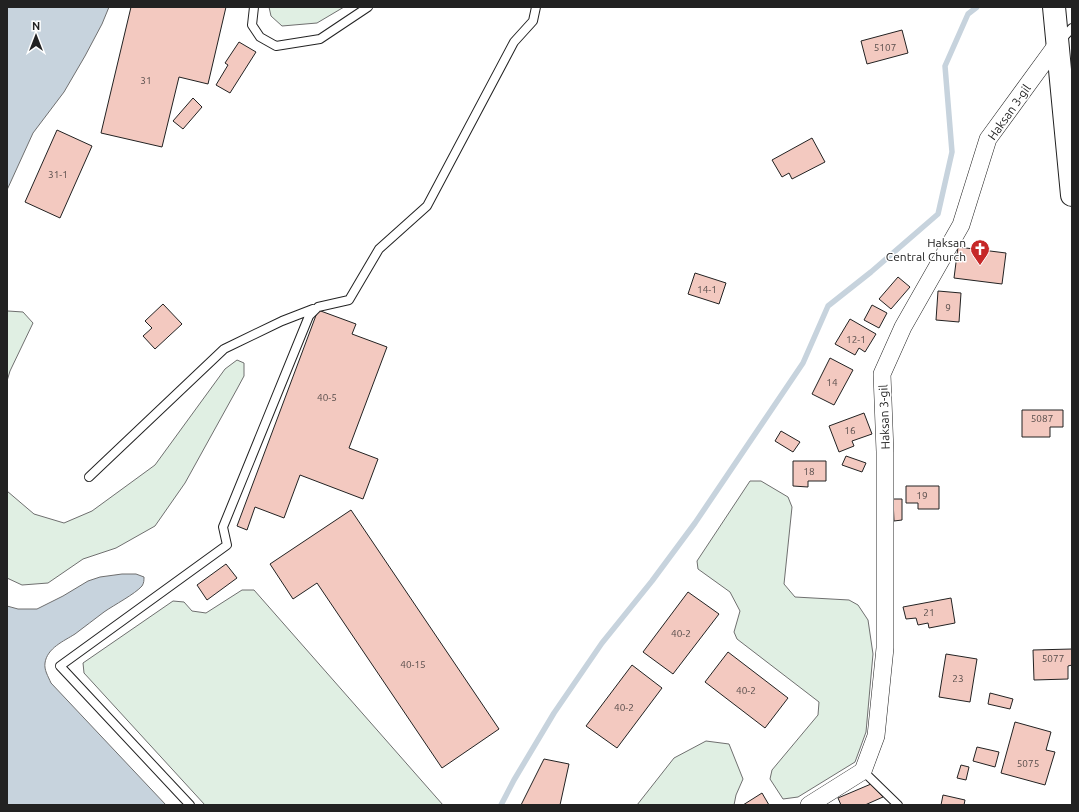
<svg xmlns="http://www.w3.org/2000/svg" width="1079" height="812" font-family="Ubuntu,sans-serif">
  <rect width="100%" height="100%" fill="#fff"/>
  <path fill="#e0efe3" stroke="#6f6f6f" d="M269,7H344L317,23L282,26L271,16Z
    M8,311L23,312L33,323L10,371L7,381V312Z
    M237,360L244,363V376L237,389L185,483L155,526L116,548L83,559L48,583L22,585L7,578V491L34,514L64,523L92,511L155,465L225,369Z
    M750,481H761L788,497L792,507L784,584L795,597L849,600L858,605L868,620L873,654L866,732L855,762L798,797L783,799L770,779L772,770L818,715L819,702L737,639L734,632L740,611L730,592L698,569L697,561Z
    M242,590H254L443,805H205L84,673L83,663L173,601L184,602L192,611L206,613Z
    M706,741L729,744L743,779L736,795L734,805H637L674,758Z"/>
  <path fill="#c7d3dd" stroke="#6f6f6f" d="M7,7H109L102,24L85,56L64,92L33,133L7,190Z
    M122,574H136L144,577C144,580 144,583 142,586C135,594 114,605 104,612C94,619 85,627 75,634C64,641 47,648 45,663C44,670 48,676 51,683L166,805H7V606L18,609H37L63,596L88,581L100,577Z"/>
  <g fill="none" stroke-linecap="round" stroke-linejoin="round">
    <path stroke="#c7d3dd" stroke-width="5.5" d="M501,805L514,780L554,713L602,643L652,581L695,523L803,363L828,306L871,272L938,214L952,152L945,66L968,14L977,7"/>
  </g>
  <path fill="#f3c9c0" stroke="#222" d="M131,7H226L208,84L179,77L162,147L101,133Z
    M902,30L908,53L867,64L861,41Z
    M239,42L256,52L230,93L216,85L228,65L225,63Z
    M193,98L202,107L183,129L173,121Z
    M57,130L92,146L60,218L25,202Z
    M812,138L825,162L792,179L789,173L782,177L772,160Z
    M958,247L1006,253L1002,284L954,278Z
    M695,273L726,283L719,304L688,294Z
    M898,277L910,287L891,309L879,299Z
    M938,291L961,293L959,322L936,320Z
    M163,304L182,324L155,349L143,336L152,328L145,321Z
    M872,305L887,313L879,328L864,320Z
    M318,310L356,324L352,334L387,347L349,448L378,459L363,499L300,475L284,518L255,507L247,530L237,526Z
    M850,319L876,334L865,352L859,348L855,355L835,344Z
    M830,358L853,370L834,405L812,394Z
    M1022,410H1063V427H1050V437H1022Z
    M864,413L872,434L852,441L854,446L839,452L829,426Z
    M781,431L800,442L793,452L775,441Z
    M846,456L866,463L862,472L842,465Z
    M793,461H826V481H808V487L793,486Z
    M906,486H939V509H918V503H906Z
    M893,499H902V520L894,521Z
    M351,510L499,729L442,768L317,583L293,599L270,564Z
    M226,564L237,578L207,600L197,585Z
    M688,592L719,614L673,674L643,652Z
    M951,598L955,623L929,628L928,623L918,625L916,618L906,619L903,607Z
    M1072,649V665L1068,666V679L1034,680L1033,650Z
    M728,652L788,698L765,728L705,682Z
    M946,654L977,659L970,702L939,697Z
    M632,665L662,688L617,748L586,726Z
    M990,693L1013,699L1010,709L988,704Z
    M1015,722L1051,732L1046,750L1055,752L1045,785L1001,773Z
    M977,747L999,752L995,767L973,761Z
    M544,759L569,764L560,805H521Z
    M961,765L969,767L966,780L957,778Z
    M871,784L883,797L865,805H841L838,798Z
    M762,793L769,805H743Z
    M943,795L965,800L964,805H941Z"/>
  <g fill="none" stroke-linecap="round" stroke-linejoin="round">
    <defs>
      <path id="lane" d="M254,7L252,25L260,37L276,46L320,39L368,7
        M1061,40L1072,28
        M89,477L224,349L282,321L313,309
        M863,771L898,805
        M190,805L60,666L227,545L223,527L309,316L318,307L349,300L379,249L427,206L514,42L533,21L536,7"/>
      <path id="street" d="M809,805L863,771L876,736L885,648V452L882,374L903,327L961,225L988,139L1058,43"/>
      <path id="secondary" d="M1054,7L1072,195"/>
    </defs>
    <use href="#lane" stroke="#222" stroke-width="10"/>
    <use href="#street" stroke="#222" stroke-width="18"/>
    <use href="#secondary" stroke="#222" stroke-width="24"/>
    <use href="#lane" stroke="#fff" stroke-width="8"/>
    <use href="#street" stroke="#fff" stroke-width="17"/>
    <use href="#secondary" stroke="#fff" stroke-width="22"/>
  </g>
  <defs>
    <symbol id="church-pin" viewBox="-11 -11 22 30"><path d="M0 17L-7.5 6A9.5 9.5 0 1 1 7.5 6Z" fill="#c62828" stroke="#fff"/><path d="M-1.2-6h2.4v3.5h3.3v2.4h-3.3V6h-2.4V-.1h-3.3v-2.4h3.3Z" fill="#fff"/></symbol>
  </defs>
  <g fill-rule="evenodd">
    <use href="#church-pin" x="969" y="238" width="22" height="30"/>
  </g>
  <g text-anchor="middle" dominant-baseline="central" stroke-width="3" stroke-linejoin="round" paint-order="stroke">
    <g font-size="10" fill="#564c4a">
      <text x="885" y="47">5107</text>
      <text x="146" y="80">31</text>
      <text x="58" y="174">31-1</text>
      <text x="707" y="289">14-1</text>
      <text x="948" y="307">9</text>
      <text x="856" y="339">12-1</text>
      <text x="832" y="382">14</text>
      <text x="327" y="397">40-5</text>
      <text x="1042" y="418">5087</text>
      <text x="850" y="430">16</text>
      <text x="809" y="471">18</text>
      <text x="922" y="495">19</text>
      <text x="929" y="612">21</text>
      <text x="681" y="633">40-2</text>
      <text x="1053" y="658">5077</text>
      <text x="413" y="664">40-15</text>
      <text x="958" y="678">23</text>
      <text x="746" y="690">40-2</text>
      <text x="624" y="707">40-2</text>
      <text x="1028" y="763">5075</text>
    </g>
    <g font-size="12" fill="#222" stroke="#fff">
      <text transform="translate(1009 112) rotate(-55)">Haksan 3-gil</text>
      <text transform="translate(884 417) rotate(-92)">Haksan 3-gil</text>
    </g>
    <g font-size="12" fill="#222" stroke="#fff" text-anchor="end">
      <text x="966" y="242">Haksan<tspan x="966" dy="14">Central Church</tspan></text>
    </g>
  </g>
  <rect width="1079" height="812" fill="none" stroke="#222222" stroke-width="16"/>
  <g transform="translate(36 36)" stroke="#ffffff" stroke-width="3" paint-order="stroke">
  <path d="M0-3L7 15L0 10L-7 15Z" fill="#222222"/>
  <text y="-6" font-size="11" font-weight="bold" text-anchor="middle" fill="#222222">N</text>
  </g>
</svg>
